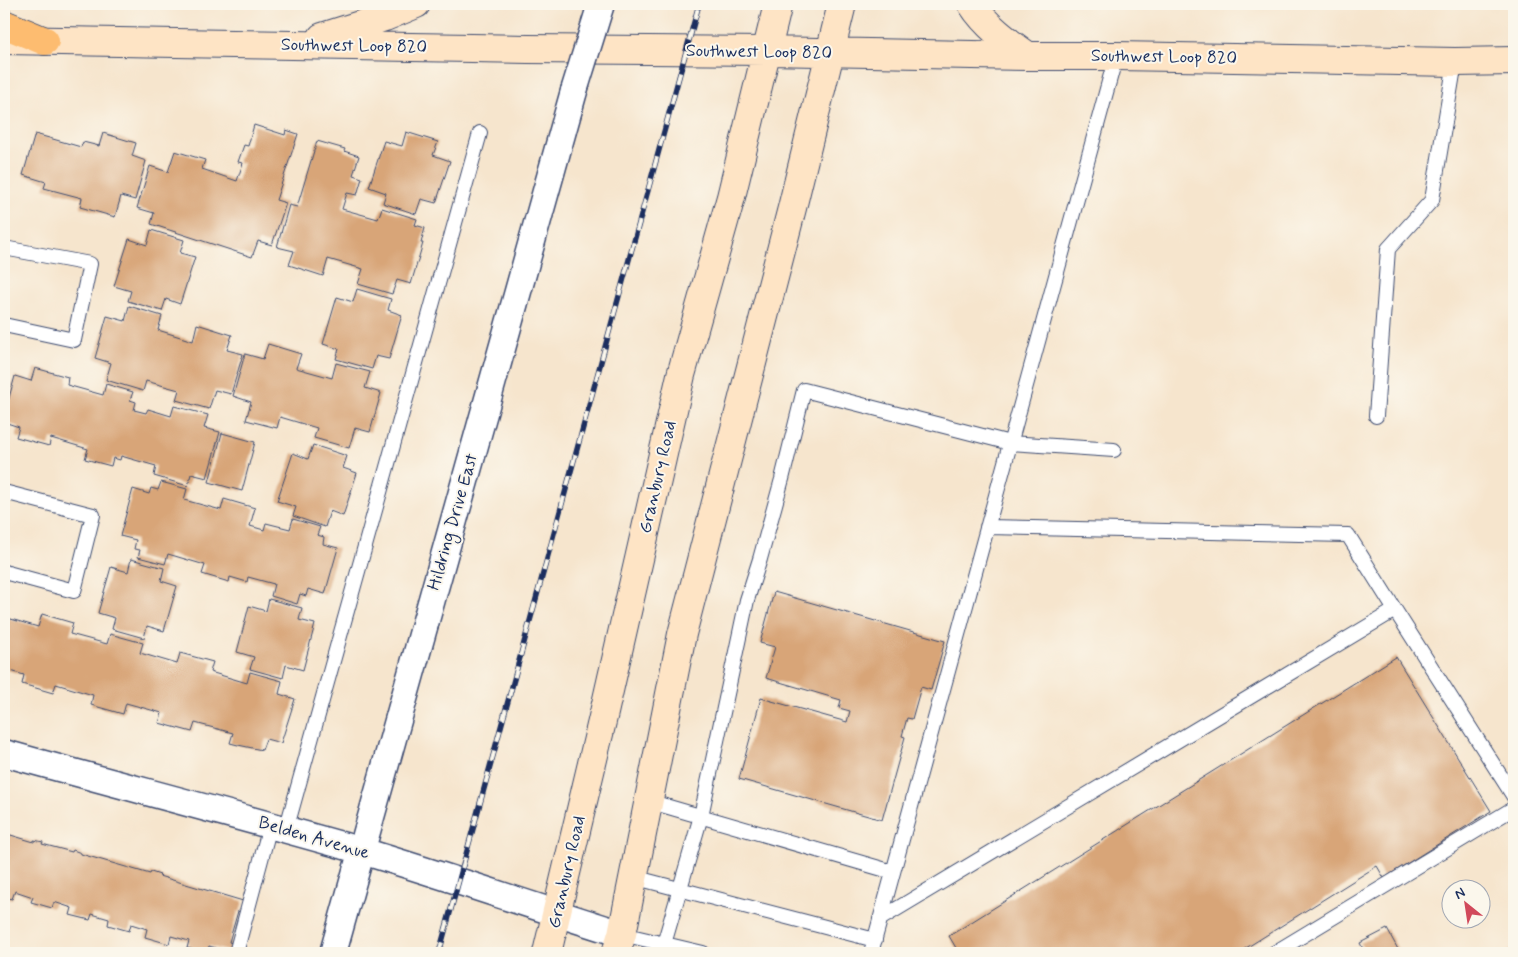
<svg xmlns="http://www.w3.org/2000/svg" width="1518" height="957" font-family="Mynerve,sans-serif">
  <rect width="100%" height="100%" fill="#fbf7ec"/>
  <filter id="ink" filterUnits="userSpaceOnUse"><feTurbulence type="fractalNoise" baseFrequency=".02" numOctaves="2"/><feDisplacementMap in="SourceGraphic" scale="10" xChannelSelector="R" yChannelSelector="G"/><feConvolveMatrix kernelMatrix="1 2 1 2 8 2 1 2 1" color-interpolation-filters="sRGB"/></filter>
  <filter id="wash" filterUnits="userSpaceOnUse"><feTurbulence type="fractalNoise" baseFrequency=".0096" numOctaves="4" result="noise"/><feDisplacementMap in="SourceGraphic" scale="20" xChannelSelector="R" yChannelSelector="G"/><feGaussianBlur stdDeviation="1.12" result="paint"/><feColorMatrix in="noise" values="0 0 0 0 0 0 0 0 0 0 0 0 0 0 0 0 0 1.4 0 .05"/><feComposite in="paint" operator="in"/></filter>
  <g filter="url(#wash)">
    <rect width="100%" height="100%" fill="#f6e5cd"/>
    <g id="blocks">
      <path fill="#d8a578" d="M254,125L285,135L286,130L298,134L276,200L286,203L272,245L258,241L252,257L151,224L154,213L137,208L150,166L168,172L175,151L205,160L202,169L237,181L243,163L238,162L244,145L248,146Z
        M406,132L438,142L433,155L450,161L436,203L421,199L416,214L383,203L386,193L369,187L384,141L402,146Z
        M103,133L136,143L132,156L146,161L135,200L121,196L115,217L80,207L82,198L44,188L46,182L23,175L35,134L81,147L83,142L99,146Z
        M317,141L345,149L344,151L359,156L353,175L362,178L357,195L347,193L342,209L378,219L382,208L417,219L415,225L425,228L421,243H423L411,284L397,280L392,294L358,284L363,269L328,259L323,276L289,265L294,251L277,247L289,205L297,207Z
        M151,230L184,240L180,253L195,257L180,304L166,299L162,311L128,301L131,291L114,286L129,239L147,245Z
        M357,289L391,299L388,310L402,315L389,359L376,356L372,369L336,359L339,349L323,344L337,297L353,302Z
        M129,306L162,316L158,330L193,341L197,324L232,335L227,350L243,354L231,394L215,390L209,409L176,400L179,390L146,381L143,391L106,380L111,363L95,358L107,316L125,321Z
        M268,344L301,354L296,368L332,378L336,363L370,372L365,388L381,393L370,432L355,428L349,448L314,438L317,428L280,417L277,428L246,420L251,402L233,396L245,354L263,359Z
        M35,368L68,377L67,385L103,395L106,384L133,392L130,400L136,402L134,410L146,413L148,409L171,416L174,406L208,415L204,428L220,432L207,478L191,474L188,486L154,476L156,466L121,456L120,460L113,458L111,466L85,459L88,449L51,438L49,446L16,437L19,427L4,422V416L15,376L31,381Z
        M222,433L255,442L242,491L209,482Z
        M313,445L347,456L343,468L357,473L343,516L330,511L325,527L293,516L296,507L277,501L293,453L308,459Z
        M161,482L187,489L184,500L221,510L224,499L255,508L250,526L264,530L266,523L290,529L293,519L320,527L317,535L324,537L323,544L338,548L325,594L308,589L306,596L300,594L297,604L271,596L274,584L248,577L247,582L230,577L229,582L202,574L205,565L168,554L165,564L138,557L140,550L134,549L136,540L120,536L133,489L149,494L151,488L158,490Z
        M131,559L164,568L161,581L177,586L164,631L147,626L144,638L112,629L115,618L98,613L111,567L128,572Z
        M774,592L945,641L931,690L921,687L912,719L907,718L902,736L905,737L882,820L739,779L761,698L847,722L850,711L839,708L841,700L766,678L775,647L760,643Z
        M269,599L302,608L299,620L315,624L303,670L286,665L283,678L250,669L254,657L237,652L249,606L266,611Z
        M42,614L73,623L70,634L107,644L110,634L143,643L140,653L177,664L180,653L213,662L210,672L247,683L250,672L282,681L279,694L295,699L281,743L266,739L262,750L238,745L230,743L233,733L195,723L192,732L159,723L162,713L126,703L123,714L91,705L93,695L56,684L53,693L22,684L24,675L4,669V617L38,627Z
        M1396,657L1491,811L1384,878L1377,866L1238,953H959L949,936Z
        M4,833L34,842V840L43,842L42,844L72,852L73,850L81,853V854L150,874L151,872L160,875L159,876L243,901L240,912L238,911L229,942L232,943L230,952L209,946L207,953H205L187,948L189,941L171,936L169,944L145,937L147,929L131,924L129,931L108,925L109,919L92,914L90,920L70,915L72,908L54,902L52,908L31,902L33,897L15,891L12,899L4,897Z
        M1387,929L1400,953H1365L1360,943Z
        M1514,948V953H1505Z"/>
    </g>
  </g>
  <g filter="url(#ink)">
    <use href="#blocks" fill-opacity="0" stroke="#3c4a6f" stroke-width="1"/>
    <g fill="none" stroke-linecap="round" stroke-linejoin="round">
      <defs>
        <path id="service" d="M4,248L90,264L74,340L4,325
          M1376,416L1388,249L1432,200L1455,62
          M4,492L93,515L74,591L4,572
          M1395,610L1514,797
          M648,801L893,872
          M286,830L480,133
          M633,877L875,940
          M880,919L1395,610L1348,535L987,527
          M622,934L703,953
          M664,944L701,816L747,600L760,559L782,479L804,390L1010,443L1114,450
          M236,953L270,826
          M871,953L1116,56
          M1274,953L1514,808"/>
        <path id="minor" d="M4,753C123,786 243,817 362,851C449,877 535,907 622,934
          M333,953L574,91"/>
        <path id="secondary" d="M972,4C986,26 1007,41 1028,56
          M322,37L385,17L416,4
          M4,40L528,49L767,51L1028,56H1116L1455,62L1514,61
          M547,953L603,717L681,375L731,197L778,4
          M616,953L622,934L682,634L792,208L842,4"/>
        <path id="motorway" d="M4,24L45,41"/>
      </defs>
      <use href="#service" stroke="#3c4a6f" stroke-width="16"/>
      <use href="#minor" stroke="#3c4a6f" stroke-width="29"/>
      <use href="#secondary" stroke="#3c4a6f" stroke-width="30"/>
      <use href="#motorway" stroke="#3c4a6f" stroke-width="30"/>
      <use href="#service" stroke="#fff" stroke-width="14"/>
      <use href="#minor" stroke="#fff" stroke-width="26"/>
      <use href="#secondary" stroke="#fee4c5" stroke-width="28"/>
      <use href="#motorway" stroke="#fdbc6f" stroke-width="28"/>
      <defs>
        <path id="rail" d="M439,953L699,4"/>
      </defs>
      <use href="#rail" stroke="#1b2f5e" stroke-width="5.5"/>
      <use href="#rail" stroke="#fbf7ec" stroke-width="4" stroke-dasharray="11" stroke-linecap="butt"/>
      <defs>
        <path id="minor-bridge" d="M574,91L601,4"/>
      </defs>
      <use href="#minor-bridge" stroke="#3c4a6f" stroke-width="29" stroke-linecap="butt"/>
      <use href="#minor-bridge" stroke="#fff" stroke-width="26"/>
    </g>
  </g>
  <g text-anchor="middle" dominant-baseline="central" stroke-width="4" stroke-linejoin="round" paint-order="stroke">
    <g font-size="18" fill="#1b2f5e" stroke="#fbf7ec">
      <text transform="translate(354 46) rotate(1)">Southwest Loop 820</text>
      <text transform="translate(759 52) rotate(1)">Southwest Loop 820</text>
      <text transform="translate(1164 57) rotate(1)">Southwest Loop 820</text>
      <text transform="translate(658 477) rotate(-77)">Granbury Road</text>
      <text transform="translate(453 522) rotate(-74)">Hildring Drive East</text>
      <text transform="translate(314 838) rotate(16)">Belden Avenue</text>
      <text transform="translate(567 872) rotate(-77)">Granbury Road</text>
    </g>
  </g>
  <rect width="1518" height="957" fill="none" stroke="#fbf7ec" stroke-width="20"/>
  <g transform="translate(1466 904) rotate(330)"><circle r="24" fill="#fbf7ec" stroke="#a1a7b3"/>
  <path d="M0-4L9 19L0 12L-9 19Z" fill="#d1495b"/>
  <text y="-8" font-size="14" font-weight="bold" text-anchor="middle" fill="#1b2f5e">N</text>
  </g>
</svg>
